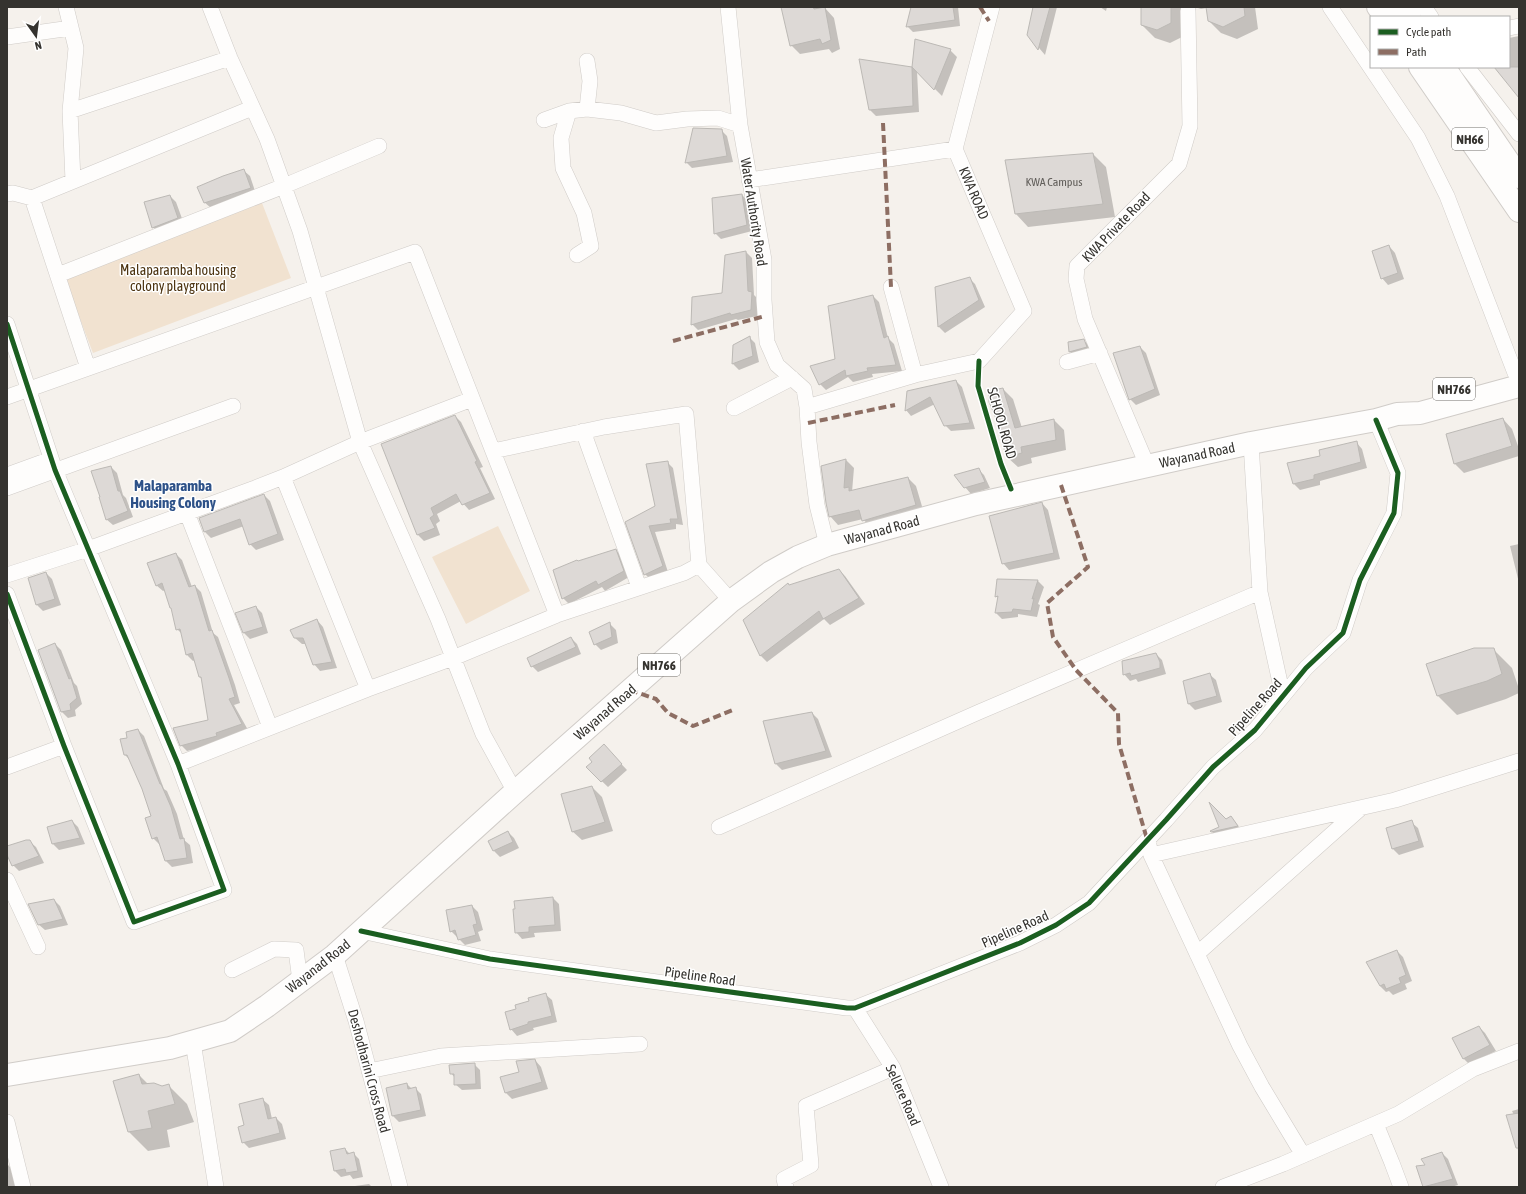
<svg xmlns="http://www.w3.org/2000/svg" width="1526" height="1194" font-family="'Asap Condensed',sans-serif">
  <rect width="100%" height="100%" fill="#f5f1ec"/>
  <path fill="#f1e2d0" d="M262,203L291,278L93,353L64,277Z
    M498,526L530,591L466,624L432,557Z"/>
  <path fill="#0003" d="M782,7H820V9L825,8L834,18L840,49L832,53L829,49L800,54L791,45Z
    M912,7H958L960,26L913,32L907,26Z
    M1033,7H1057L1045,55L1028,35Z
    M1100,7H1107L1106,11Z
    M1142,7H1182L1184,36L1170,43L1155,38L1142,25Z
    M1195,7H1255L1258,29L1237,39L1221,33L1208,20L1207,8L1201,9Z
    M1519,36V96L1495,67H1509V38Z
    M916,40L950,50L957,57L942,96L917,71L919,112L876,116L870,110L861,60L913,68Z
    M721,130L727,136L733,162L692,168L686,162Z
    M1093,154L1106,167L1115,217L1028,227L1016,214Z
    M243,170L250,176L256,194L211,208L204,202Z
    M742,195L748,201L752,231L721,239L715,233Z
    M170,196L176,202L184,224L159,233L153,227Z
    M1389,246L1395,253L1404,279L1388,285L1382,278Z
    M746,252L752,258L754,295L758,299L757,316L738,320L736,319L698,330L692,324L722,294Z
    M969,278L975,284L985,307L945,333L939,327L936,287Z
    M873,296L879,302L888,338L894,344L902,371L872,374L873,377L853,382L848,377L826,390L820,384L836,359Z
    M749,337L755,343L759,362L739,370L733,364L734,345Z
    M1083,340L1090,346L1093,353L1076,358L1070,352Z
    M1140,347L1146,353L1160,395L1136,405L1130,399Z
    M956,381L962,387L975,429L951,431L945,425L935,404L911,416L906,410Z
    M1003,389L1013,399L1022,428L1054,420L1064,430L1066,450L1031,458L1032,463L1018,467L1007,457Z
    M455,416L461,422L483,467L480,468L495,499L469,510L461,501L437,514L440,521L436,524L440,535L424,541L418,535L382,444Z
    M1503,419L1512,429L1519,449V456L1464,473L1455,464L1447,435Z
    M1356,442L1362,449L1367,468L1320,481V485L1300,490L1294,484L1322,457Z
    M846,460L854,468L852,492L908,478L916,486L924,513L871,528L863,519L838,525L830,516Z
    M667,462L673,468L683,525L676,524V529L655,532L668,572L651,580L645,574L626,522L656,506Z
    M111,467L117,473L123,495L126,498L133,517L113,525L106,519Z
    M978,469L984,475L990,488L971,494L965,487Z
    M264,495L270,501L284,540L256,550L250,544L244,526L211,538L205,532Z
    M1042,503L1048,510L1060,559L1009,570L1003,563Z
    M1519,544V583L1510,546Z
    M616,550L622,557L629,577L605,591L602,587L569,604L563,598Z
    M176,554L182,560L192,587L195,586L201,592L213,633L218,637L235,685L240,703L234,705L248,730L223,742L187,751L181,745L209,720L202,680L200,677L195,660L193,661L187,655L182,634L177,629L173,610L171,608L165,590L163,591L156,585Z
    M839,570L845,576L865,604L830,625L824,619L767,662L761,656L745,620L789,586Z
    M46,573L52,579L61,605L43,611L37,605Z
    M1038,581L1044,587L1038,604L1040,605L1037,617L1018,614V617L1002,619L996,613L999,599L996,596Z
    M256,607L262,613L268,633L250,639L244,633L237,614Z
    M317,620L323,627L337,668L320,671L314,664L306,644H302L295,638Z
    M610,624L616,630L618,643L601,650L595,644Z
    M571,638L577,644L581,654L538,672L532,666Z
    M55,644L61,650L74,683L77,686L82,704L75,710L76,716L68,718L62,712Z
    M1493,649L1512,668L1519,689V693L1506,699L1457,715L1438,696L1427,665Z
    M1156,654L1162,660L1166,674L1138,682L1136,679L1130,681L1124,674Z
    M1209,674L1216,680L1222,702L1195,710L1189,704Z
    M812,713L818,719L832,757L782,770L776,764Z
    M138,730L144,736L164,789L167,791L177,814L184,840L190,845L193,863L172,867L166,861L161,844H159L153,838L152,817L143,789L130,760L125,755L128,739Z
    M610,752L627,770L608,787L587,767Z
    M592,787L602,797L613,831L582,840L572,831Z
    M1231,817L1243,832L1218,838L1212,832L1221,828Z
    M72,821L78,827L85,844L59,850L53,844Z
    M1411,822L1418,828L1424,847L1399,855L1393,849L1387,829Z
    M508,832L514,838L519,848L500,857L494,851Z
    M29,841L36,847L44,863L19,871L13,865L7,853V848Z
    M553,898L559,904L561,931L534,933L535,937L522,939L516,932Z
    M54,900L60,906L68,925L45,930L38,924Z
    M472,906L478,912L483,930L478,932L481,941L465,945L451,931Z
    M1397,951L1403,957L1412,981L1405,984L1407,989L1393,995L1389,991L1386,992L1380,986Z
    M545,994L552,1000L557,1022L533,1028L534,1030L517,1036L511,1029L517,1010Z
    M1479,1027L1485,1033L1496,1051L1469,1064L1463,1058Z
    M535,1060L541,1067L548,1089L512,1099L506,1093L520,1072Z
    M474,1064L480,1070L481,1089L462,1090L455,1084V1078L451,1073Z
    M139,1075L148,1084L162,1088L168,1085L187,1104L194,1122L167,1130L170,1147L148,1151L129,1132Z
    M407,1084L412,1089L415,1088L421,1094L426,1116L399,1122L393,1116Z
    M262,1099L269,1105L272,1119L276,1118L282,1124L286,1139L249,1148L243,1142L245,1126Z
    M1519,1109V1153L1507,1116L1514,1115L1512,1111Z
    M345,1149L350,1154L353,1153L359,1159L363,1177L353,1179L350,1175L341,1177L335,1171L331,1152Z
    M1442,1153L1448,1159L1458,1185L1451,1187H1424L1417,1167L1426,1166Z
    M7,1164L11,1168L16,1187H7Z
    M369,1184L372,1187H355V1186Z"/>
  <path fill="#ddd9d6" stroke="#bcb9b5" d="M781,7H813L814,9L825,7L831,40L822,44L820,39L790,46Z
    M911,7H953L955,20L906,27Z
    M1033,7H1050L1038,50L1027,35Z
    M1141,7H1171V23L1157,30L1141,25Z
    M1206,7H1244L1245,16L1223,27L1208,21Z
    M915,39L951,49L934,90L912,67Z
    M859,59L912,67L913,106L869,110Z
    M1494,67H1519V98Z
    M693,128L722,129L727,156L685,163Z
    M1093,153L1103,204L1015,214L1005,160Z
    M244,169L251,188L204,203L197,187L223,176Z
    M742,194L747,225L714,234L712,198Z
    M170,195L178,218L152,228L144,202Z
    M1389,245L1398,273L1381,279L1372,251Z
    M746,251L748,291L752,292L751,310L731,315L730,313L691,325L692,297L722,293L725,255Z
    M970,277L979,300L938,327L935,287Z
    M873,295L884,338L888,336L896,365L867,368L868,371L846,376L845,370L819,385L810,366L835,359L828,306Z
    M750,336L753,356L732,364L733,345Z
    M1084,339L1087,347L1069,352L1068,342Z
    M1140,346L1155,389L1129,400L1113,353Z
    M956,380L970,423L944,426L930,397L905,411L907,391Z
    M1003,388L1015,428L1054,419L1056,440L1021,447L1022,453L1006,457L998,423L989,402V391Z
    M455,415L477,461L475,462L490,493L462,505L456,494L431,508L434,515L430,518L435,528L417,535L381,444Z
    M1503,418L1512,446L1454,464L1446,434Z
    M1357,441L1361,462L1314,475V479L1293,484L1287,463L1320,456L1319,450Z
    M846,459L844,488L849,487V491L908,477L916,505L862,521L859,510L829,517L826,503L821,466Z
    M668,461L678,519H670L671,523L649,526L663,566L644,575L625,522L655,506L646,464Z
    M111,466L118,491H120L128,511L106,520L99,497H100L91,471Z
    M979,468L985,482L964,488L954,475Z
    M264,494L278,534L249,545L240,519L204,532L199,518Z
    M1042,502L1054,553L1002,564L989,516Z
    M616,549L624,571L598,585L596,581L562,599L553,570L577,560L578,561Z
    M176,553L189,587L195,585L209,631L212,630L229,678L235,697L229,699L242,724L216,733L217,736L180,746L173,728L208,720L201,677H199L192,653L186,655L180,629L176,630L171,608H170L162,583L156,586L147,563Z
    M839,569L859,598L823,619L819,611L760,656L743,620L788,583L789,585Z
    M46,572L55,599L36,605L28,578Z
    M997,579L1038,580L1032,599L1034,598L1031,611L1013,609L1012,612L995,613L998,596L995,597Z
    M256,606L263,627L243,633L235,613Z
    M317,619L332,662L313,665L303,638H294L290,630Z
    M610,622L612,637L594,645L589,632Z
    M571,637L576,647L531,667L527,658Z
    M55,643L69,679L71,678L77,698L70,704L71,710L61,712L38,650Z
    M1474,648H1494L1502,674L1487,681L1437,696L1426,664Z
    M1156,653L1160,662V668L1131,676L1130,673L1123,675L1122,661Z
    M1210,673L1217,696L1188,704L1183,681Z
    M812,712L826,751L775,764L763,721Z
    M138,729L160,784H161L171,807L180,839L184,838L187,858L165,861L157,837L152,839L145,818L151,816L142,789L127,755H124L120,739L127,738L126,732Z
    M604,744L622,764L601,782L586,767L592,762L589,758Z
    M592,786L605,822L572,832L561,794Z
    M1209,802L1226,819L1231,816L1238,826L1211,832L1210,831L1219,827Z
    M72,820L80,838L52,844L47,827Z
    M1412,820L1419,841L1392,849L1386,828Z
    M508,831L513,842L493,851L488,841Z
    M26,840H30L39,856L12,866L7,855V846Z
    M553,897L555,925L529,927V932L515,933L513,909H515L514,901Z
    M54,899L63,919L38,925L28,904Z
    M472,905L477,924L473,925L476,935L458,940L455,930L450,932L446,910Z
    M1397,950L1406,975L1399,978L1401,983L1386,989L1384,984L1380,986L1366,962Z
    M546,993L552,1016L528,1022V1024L510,1030L505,1012L516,1009L515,1005L529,1001L528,998Z
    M1479,1026L1490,1045L1463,1059L1452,1038Z
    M535,1059L542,1082L505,1093L500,1077L519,1072L516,1061Z
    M475,1063L476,1084L454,1085V1074H450L449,1065Z
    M139,1074L142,1084L154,1083L162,1086L169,1084L175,1104L148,1111L152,1128L128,1132L113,1081Z
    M407,1083L408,1089L416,1087L421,1110L392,1116L386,1088Z
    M263,1098L268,1119L276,1117L280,1133L242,1143L238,1127L244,1125L239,1104Z
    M1519,1113V1148H1516L1506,1115Z
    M345,1148L347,1154L354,1152L358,1171L346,1173L345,1169L334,1171L330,1151Z
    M1442,1152L1453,1179L1423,1187L1416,1166L1425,1165L1421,1159Z"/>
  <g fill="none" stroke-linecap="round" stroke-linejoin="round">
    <defs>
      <path id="minor" d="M66,7L76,48L70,111L73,181
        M210,7L230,58L267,139L300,231L360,442L438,619L483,734L515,792
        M728,7L740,125L764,260V300L767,342L777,365L804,389L807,407L809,442L817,505L827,545
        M1330,7L1418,138L1447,196L1515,373
        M1424,7L1431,17
        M1509,28L1519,26
        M7,37L71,28
        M1467,67L1519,134
        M587,109L590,81L587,61
        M70,111L230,58
        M569,111L561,138L563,168L584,213L591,246L577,255
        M544,120L569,111L587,109L621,113L656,123L687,119L718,118L740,125
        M749,180L955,149
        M7,194L13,193L32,198L252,108
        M32,198L88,368
        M58,275L284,186L379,146
        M891,287L915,375
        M7,324L55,470L178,764L224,890L134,922L64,746L7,594
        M1067,362L1100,353
        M7,397L415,252L557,615
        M807,407L915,375L979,361L1024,311L955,149L992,7
        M734,408L792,378
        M583,431L639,587
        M1251,443L1260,592L1283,696
        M493,451L604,427L686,414L699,565
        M1147,465L1085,319L1076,279L1077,266L1179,164L1190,126L1188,11
        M7,475L51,459
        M283,477L368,689
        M7,488L233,406
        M187,513L270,727
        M7,575L88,549L255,488L283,477L360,442L472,399
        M178,764L368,689L453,658L557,615L684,573L699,565L731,601
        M7,767L64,746
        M719,827L979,712L1260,592
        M1149,845L1151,855L1240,1046L1262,1087L1303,1155
        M1151,855L1395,800L1519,761
        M7,880L38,947
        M361,931L490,959L847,1008H855L1020,943L1056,925L1089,903L1166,820L1213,767L1255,730L1306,668L1343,633L1360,580L1394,513L1398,473L1376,420
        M1197,954L1361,808
        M335,955L356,1021L400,1187
        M232,970L274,949L296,950L300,981
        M855,1008L893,1068L941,1187
        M193,1042L216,1187
        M369,1071L441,1056L640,1044
        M7,1122L23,1187
        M1376,1124L1392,1163L1401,1187
        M786,1187L784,1179L811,1165L806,1106L893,1068
        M1223,1187L1283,1164L1398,1114L1473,1069L1519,1051"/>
      <path id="highway" d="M1378,7L1386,17
        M1403,7L1410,17
        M1420,67L1519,211
        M1444,67L1519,177
        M7,1075L170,1048L230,1031L267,1006L335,955L515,792L731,601L771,572L798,557L827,545L976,504L1251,443L1376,420L1397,414L1420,413L1519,386"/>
    </defs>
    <use href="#minor" stroke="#d0ccc8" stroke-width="16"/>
    <use href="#highway" stroke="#d0ccc8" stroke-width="24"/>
    <use href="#minor" stroke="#fefdfc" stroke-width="15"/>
    <use href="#highway" stroke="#fefdfc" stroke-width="22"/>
    <path stroke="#8d6e63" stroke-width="4" stroke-dasharray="8 4" stroke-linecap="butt" d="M980,7L989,21
      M883,123L891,287
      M673,341L765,316
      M808,423L895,405
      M1061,485L1088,567L1047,603L1053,637L1076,670L1118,713L1119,744L1147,839
      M630,690L656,699L668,713L693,726L735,709"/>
    <defs>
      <path id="cycleway" d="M7,324L55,470L178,764L224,890L134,922L64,746L7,594
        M979,361L978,386L1001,464L1011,489
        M361,931L490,959L847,1008H855L1020,943L1056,925L1089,903L1166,820L1213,767L1255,730L1306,668L1343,633L1360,580L1394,513L1398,473L1376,420"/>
    </defs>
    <use href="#cycleway" stroke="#fff" stroke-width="8"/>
    <use href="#cycleway" stroke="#1b5e20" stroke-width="5"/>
  </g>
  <g text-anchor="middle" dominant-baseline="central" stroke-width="3" stroke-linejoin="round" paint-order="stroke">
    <g font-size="12" fill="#615e5a">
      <text x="1054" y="182">KWA Campus</text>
    </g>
    <g fill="#fff" stroke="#72706d" stroke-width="1">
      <rect x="1452" y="128" width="36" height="22" rx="3"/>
      <rect x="1433" y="378" width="42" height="22" rx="3"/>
      <rect x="638" y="654" width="42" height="22" rx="3"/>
    </g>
    <g font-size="13" font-weight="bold" fill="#35332f">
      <text x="1470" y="139">NH66</text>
      <text x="1454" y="389">NH766</text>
      <text x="659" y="665">NH766</text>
    </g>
    <g font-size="14" fill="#35332f" stroke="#fff">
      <text transform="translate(974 193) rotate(67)">KWA ROAD</text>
      <text transform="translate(754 212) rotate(81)">Water Authority Road</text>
      <text transform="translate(1116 227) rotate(-46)">KWA Private Road</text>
      <text transform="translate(1002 423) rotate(74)">SCHOOL ROAD</text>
      <text transform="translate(1197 455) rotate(-12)">Wayanad Road</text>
      <text transform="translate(882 530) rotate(-15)">Wayanad Road</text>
      <text transform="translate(1255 707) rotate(-48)">Pipeline Road</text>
      <text transform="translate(605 712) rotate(-41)">Wayanad Road</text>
      <text transform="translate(1015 929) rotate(-24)">Pipeline Road</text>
      <text transform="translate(318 966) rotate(-38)">Wayanad Road</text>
      <text transform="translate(700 976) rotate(8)">Pipeline Road</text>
      <text transform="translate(369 1071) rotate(75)">Deshodharini Cross Road</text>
      <text transform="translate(903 1095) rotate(66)">Sellere Road</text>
    </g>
    <g font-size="14" fill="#4c3310" stroke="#fff">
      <text x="178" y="270">Malaparamba housing<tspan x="178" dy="16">colony playground</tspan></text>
    </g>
    <g font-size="15" font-weight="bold" fill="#2d5188" stroke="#fff">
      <text x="173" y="485">Malaparamba<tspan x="173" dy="17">Housing Colony</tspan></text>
    </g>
  </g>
  <rect width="1526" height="1194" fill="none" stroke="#35332f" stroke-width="16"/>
  <rect x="1370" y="16" width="140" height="52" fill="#ffffff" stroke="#aeadac"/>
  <rect x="1378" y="29" width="20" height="6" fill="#1b5e20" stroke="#aeadac"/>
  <text x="1406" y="36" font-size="12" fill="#35332f">Cycle path</text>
  <rect x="1378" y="49" width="20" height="6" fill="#8d6e63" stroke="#aeadac"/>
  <text x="1406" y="56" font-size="12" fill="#35332f">Path</text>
  <g transform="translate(36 36) rotate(166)" stroke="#ffffff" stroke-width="3" paint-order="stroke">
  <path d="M0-3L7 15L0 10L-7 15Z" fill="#35332f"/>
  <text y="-6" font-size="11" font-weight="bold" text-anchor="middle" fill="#35332f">N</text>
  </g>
</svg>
